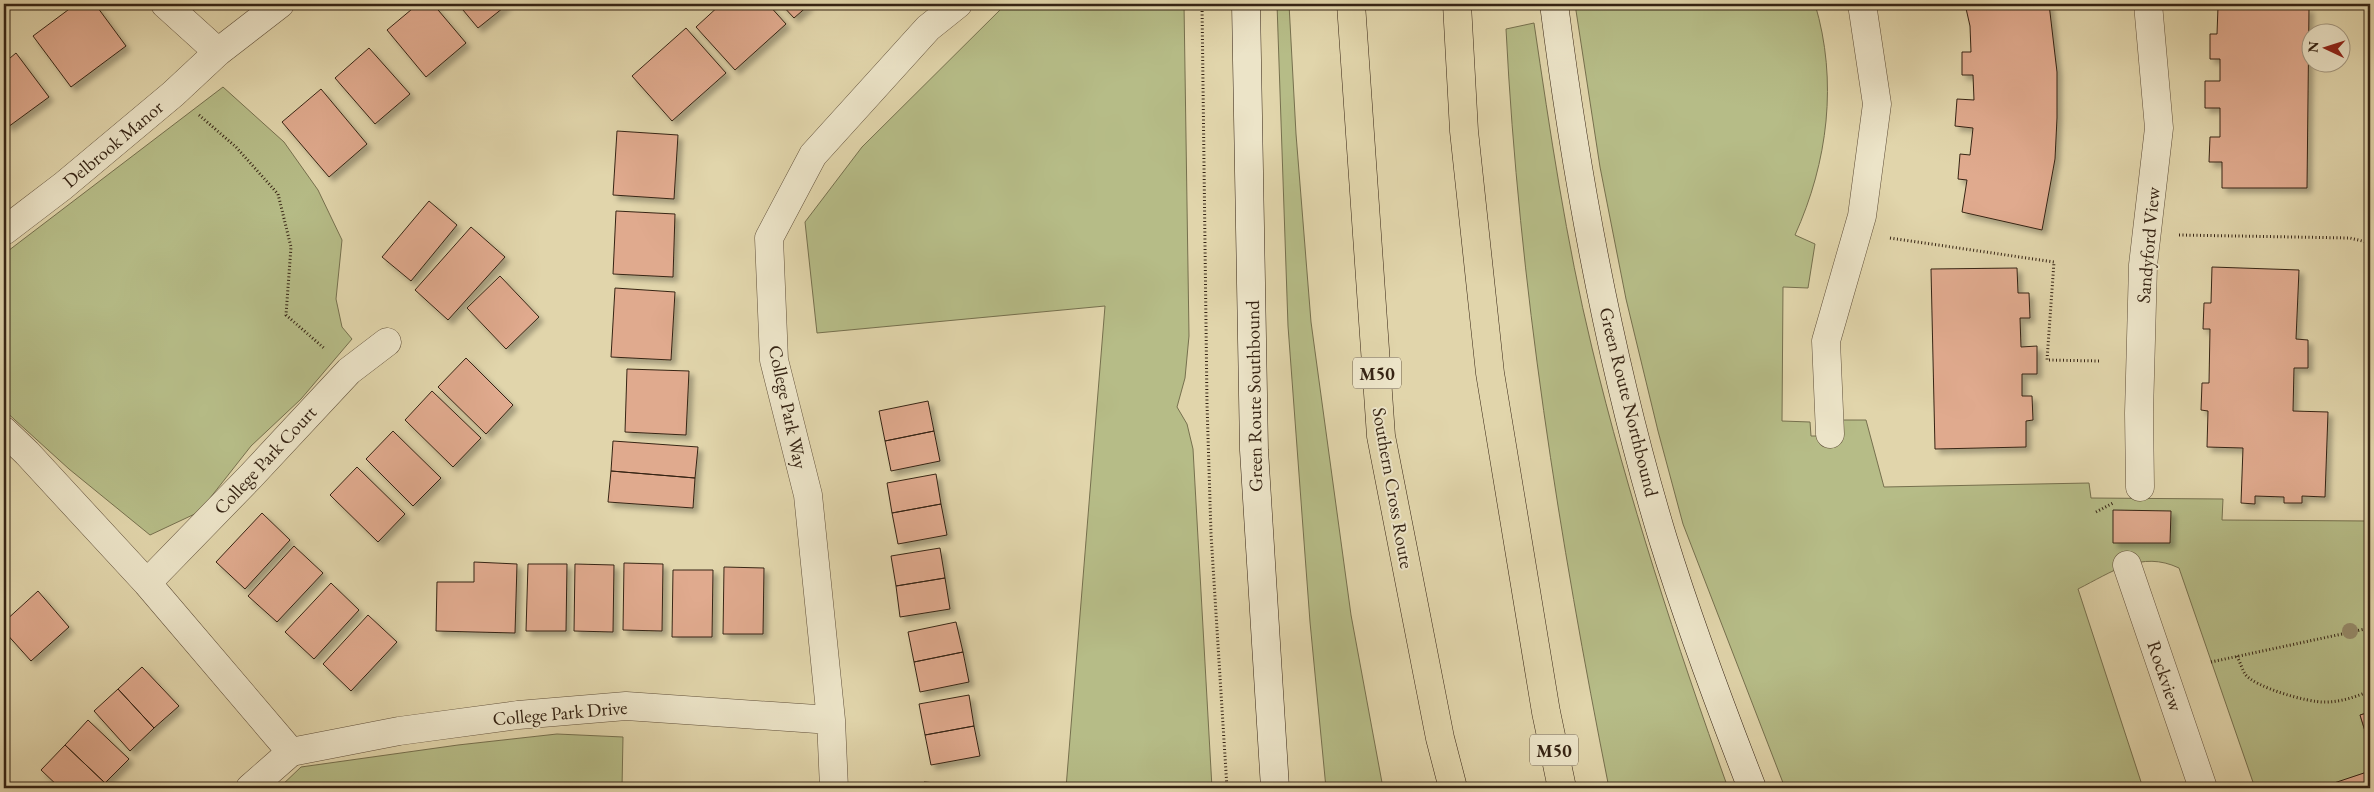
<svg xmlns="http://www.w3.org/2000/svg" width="2374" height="792" font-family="'EB Garamond',serif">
  <defs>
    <filter id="shadow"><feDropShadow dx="4.5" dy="4.5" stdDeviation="2.5" flood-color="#0004"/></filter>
  </defs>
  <rect width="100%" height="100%" fill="#e1d5ab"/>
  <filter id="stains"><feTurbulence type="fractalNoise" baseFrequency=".004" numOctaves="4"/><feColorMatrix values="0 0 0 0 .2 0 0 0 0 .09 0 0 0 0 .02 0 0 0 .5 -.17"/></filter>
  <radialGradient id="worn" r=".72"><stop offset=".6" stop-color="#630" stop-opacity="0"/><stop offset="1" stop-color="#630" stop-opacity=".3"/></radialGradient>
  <path fill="#b6bc87" stroke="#76704e" d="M1006,4H1184L1189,336L1185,378L1177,407L1187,424L1193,449L1212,788H1066L1105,306L817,333L805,222L862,147Z
    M1277,4H1289L1296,134L1311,322L1351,615L1383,788H1326L1310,622L1288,326Z
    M1575,4H1815C1838,81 1828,162 1795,235L1815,244L1808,288L1783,287L1782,421L1810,422L1811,436H1841V420H1866L1884,487L2089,483L2091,498L2223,499L2222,520L2370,521V712L2360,715L2370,747V771L2322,788H2255L2179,568C2141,550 2112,572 2078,589L2143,788H1785L1683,524L1658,431L1626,299L1600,167Z
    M1534,23C1550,131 1566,241 1592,348C1628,497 1676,643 1728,788H1609C1559,537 1519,285 1506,29Z
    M223,87L284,142L318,190L342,240L336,299L342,327L352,339L301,399L251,446L199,512L150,535L69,469L4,410V254Z
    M557,734L623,737L622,788H279L301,767L458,745Z"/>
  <path fill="#e0aa8e" stroke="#362414" filter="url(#shadow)" d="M76,4H95L126,46L71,87L33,36Z
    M418,4H433L466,43L426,77L387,30Z
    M458,4H508L478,28Z
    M721,4H768L786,24L735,70L696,27Z
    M781,4H810L794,18Z
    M1965,4H2049L2057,72V118L2055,159L2042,230L1962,212L1967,180L1958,179L1960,154L1970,155L1973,128L1955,126L1957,99L1974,100L1973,75H1962V52H1971L1970,26Z
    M2218,7L2309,8L2307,188H2222V162H2209L2210,137H2220V108H2205V81H2220V59H2210V34H2217Z
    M686,28L726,73L672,121L632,76Z
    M369,48L410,94L375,124L335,78Z
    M16,53L49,97L8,127L4,122V63Z
    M321,89L367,144L329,177L282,122Z
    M617,131L678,135L674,199L613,195Z
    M429,201L457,225L411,281L382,257Z
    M616,211L675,214L673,277L613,274Z
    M471,227L505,257L448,320L415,290Z
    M2212,267L2299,270L2296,339L2308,340V368H2294L2293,411L2328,412L2325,497L2302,496V503H2284V497L2255,496V504L2241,503L2243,448L2207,447L2208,411L2201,410L2202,383H2209L2210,329H2203L2204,303H2211Z
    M2017,268L2018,293H2029L2030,318H2020L2021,347L2037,346V374H2022V396H2032L2033,420L2026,421V447L1935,449L1931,269Z
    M500,276L539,317L506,349L467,308Z
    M615,288L675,292L671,360L611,357Z
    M466,358L513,405L486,434L438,387Z
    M627,369L689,371L686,435L625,432Z
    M432,391L481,438L453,467L405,420Z
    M928,401L934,431L885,441L879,411Z
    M393,431L441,478L413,506L366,459Z
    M934,431L940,461L891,471L885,441Z
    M613,441L698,447L695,478L611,471Z
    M357,467L405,514L378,542L330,495Z
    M611,471L695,478L693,508L608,502Z
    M936,474L941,504L892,513L887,483Z
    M941,504L947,535L898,544L892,513Z
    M2113,510L2171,511L2170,543H2113Z
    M262,513L290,540L245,589L216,562Z
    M294,546L323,573L277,622L248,596Z
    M940,548L945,578L896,586L891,556Z
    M474,562L517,564L515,633L436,631L437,582H474Z
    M624,563L663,564L662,631L623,630Z
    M528,564H567L566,631H526Z
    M575,564L614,565L613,632L574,631Z
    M724,567L764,568L763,634H723Z
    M673,570H713L712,637H672Z
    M945,578L950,609L900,617L896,586Z
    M331,583L359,610L314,659L285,632Z
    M38,591L69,627L31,661L4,631V622Z
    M368,615L397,642L351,691L323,664Z
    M956,622L963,652L914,662L908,632Z
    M963,652L969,682L920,692L914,662Z
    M142,667L179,706L154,728L118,689Z
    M118,689L154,728L130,751L94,711Z
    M969,695L974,726L925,735L919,704Z
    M2370,712V747L2360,715Z
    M88,720L129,759L105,783L65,745Z
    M974,726L980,756L931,765L925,735Z
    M65,745L105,783L100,788H60L41,770Z
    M2370,771V788H2322V787Z
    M924,782L974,786V788H924Z
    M24,784L32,788H21Z"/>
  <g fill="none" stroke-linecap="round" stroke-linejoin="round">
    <defs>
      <path id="street" d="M165,4L218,52
        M4,231L63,186L173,94L218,52L280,4
        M4,431L27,453L147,583L291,752
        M1830,434L1826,341L1862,216L1877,104L1862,4
        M2140,487L2139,413L2143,265L2159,128L2148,4
        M2127,565L2203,788
        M147,583L251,476L349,371L387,342
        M250,788L291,752L399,731L518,715L626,706L831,720
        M834,788L831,720L808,495L774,360L769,238L813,155L928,28L958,4"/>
      <path id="secondary" d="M1246,4L1254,450L1275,788
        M1554,4C1577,184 1610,364 1663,539C1689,623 1720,706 1752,788"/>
      <path id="highway" d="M1351,4L1381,436L1440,738L1453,788
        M1457,4L1464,131L1490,373L1546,712L1562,788"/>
    </defs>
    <use href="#street" stroke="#61503a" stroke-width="29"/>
    <use href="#secondary" stroke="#362414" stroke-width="29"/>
    <use href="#highway" stroke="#362414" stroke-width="29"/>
    <path stroke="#362414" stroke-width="3" stroke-dasharray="1 2.5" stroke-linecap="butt" d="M1202,4L1207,404L1211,534L1227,788
      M199,115L236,147L278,194L291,247L286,315L325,349
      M2179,235L2350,238L2370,243
      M1890,238L2054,262L2047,360L2099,361
      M2096,512L2113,503
      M2237,656C2240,662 2242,669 2245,674C2254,687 2309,703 2325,702C2341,702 2355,697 2370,691
      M2211,662L2370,628"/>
    <use href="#street" stroke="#ece4c8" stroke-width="28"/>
    <use href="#secondary" stroke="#ece4c8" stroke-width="28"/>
    <use href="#highway" stroke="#e1d5ab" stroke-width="28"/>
  </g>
  <circle fill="#958968" cx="2350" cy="631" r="8"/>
  <g text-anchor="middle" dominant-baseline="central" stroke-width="4" stroke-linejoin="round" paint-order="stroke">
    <g fill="#ece4c8" stroke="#6d5e4a" stroke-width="1">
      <rect x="1353" y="357.5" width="48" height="31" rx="4"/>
      <rect x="1530" y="734.5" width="48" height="31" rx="4"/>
    </g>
    <g font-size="18" font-weight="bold" fill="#362414">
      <text x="1377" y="373">M50</text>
      <text x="1554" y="750">M50</text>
    </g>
    <g font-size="19" fill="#362414" stroke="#ece4c8">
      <text transform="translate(113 144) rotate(-40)">Delbrook Manor</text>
      <text transform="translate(2148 245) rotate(-85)">Sandyford View</text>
      <text transform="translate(1254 396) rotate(-91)">Green Route Southbound</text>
      <text transform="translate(1629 402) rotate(76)">Green Route Northbound</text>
      <text transform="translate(788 407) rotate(78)">College Park Way</text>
      <text transform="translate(265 460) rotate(-47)">College Park Court</text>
      <text transform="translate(1393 488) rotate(80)">Southern Cross Route</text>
      <text transform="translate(2165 676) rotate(71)">Rockview</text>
      <text transform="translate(560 713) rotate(-5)">College Park Drive</text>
    </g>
  </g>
  <rect width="2374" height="792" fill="none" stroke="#e1d5ab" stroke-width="20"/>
  <rect x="5" y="5" width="2364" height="782" fill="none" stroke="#362414" stroke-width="2.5"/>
  <rect x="10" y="10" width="2354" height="772" fill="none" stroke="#362414"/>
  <g transform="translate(2326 48) rotate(274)"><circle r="24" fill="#ece4c8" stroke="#a39780"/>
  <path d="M0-4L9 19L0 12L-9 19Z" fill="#8f2418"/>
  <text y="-8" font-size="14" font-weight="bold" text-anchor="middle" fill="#362414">N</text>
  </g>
  <rect width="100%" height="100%" filter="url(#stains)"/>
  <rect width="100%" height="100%" fill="url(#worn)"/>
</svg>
